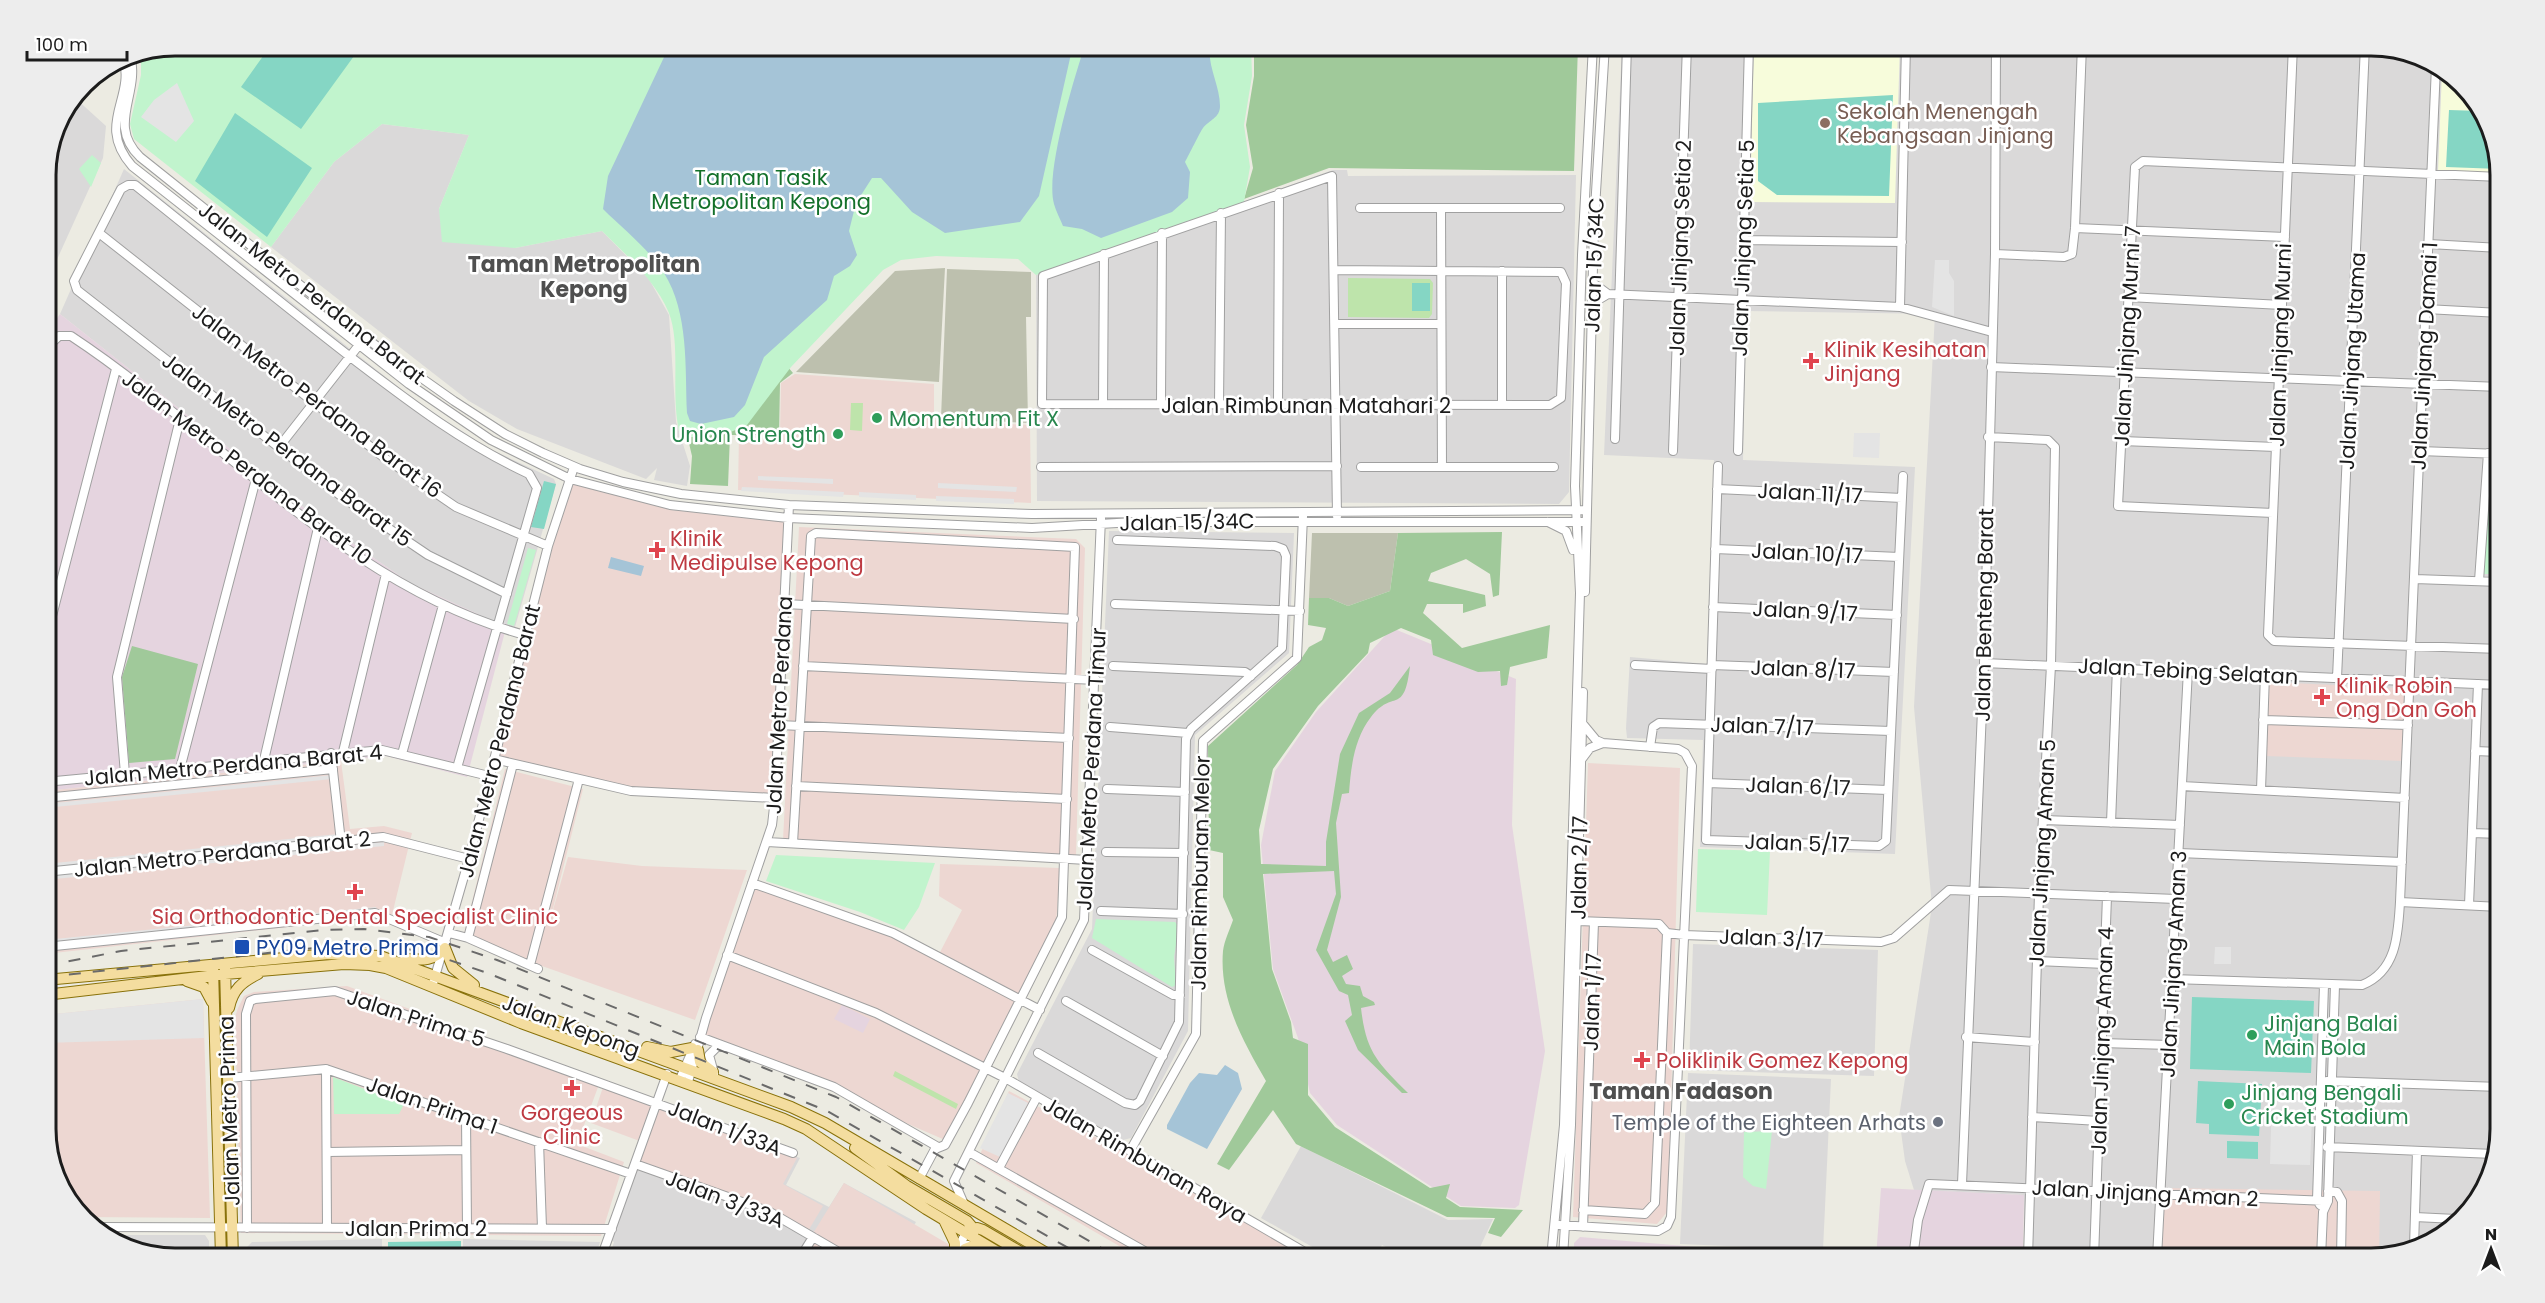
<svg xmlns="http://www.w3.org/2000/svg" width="2545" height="1303" font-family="Poppins,sans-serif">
  <rect width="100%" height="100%" fill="#ecebe2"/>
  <path fill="#dad9d9" d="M1622,45H2370L2428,59L2478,103L2500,167V1128L2486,1186L2435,1240L2371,1258H2024V1195L1914,1190L1905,1161L1899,1117L1932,906L1914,707L1935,314L1746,311L1743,460L1915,467L1895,854L1700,847L1703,740L1627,738L1626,728L1630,657L1707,664L1714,460L1604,455Z
    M74,97L106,126L103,158L45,286V167L55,125Z
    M382,124L469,135L439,209L515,248L602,231L649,279L669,315L676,422L690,466L687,486L654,480L657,468L646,479L517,429L469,401L271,247L334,162Z
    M124,169L417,402L488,448L554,479L556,484L515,627L493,621L410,583L322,522L60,314Z
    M1333,170H1347L1348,176L1576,175L1569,492L1559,504L1037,501L1036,275Z
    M1109,531L1294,533L1289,653L1195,735L1188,1031L1131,1138L1123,1140L1019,1082L1017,1074L1092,929Z
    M1693,944L1878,950L1874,1076L1689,1070Z
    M1688,1073L1831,1079L1823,1250L1680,1244Z
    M664,1109L800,1158L786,1185L829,1207L844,1183L916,1222L897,1254L902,1258H609L614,1242L611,1240L658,1111Z
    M1301,1146L1448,1220L1493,1219L1475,1258H1424L1411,1251L1406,1257L1382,1245L1374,1258H1332L1261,1218Z
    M106,1235H205L209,1241V1258H175L117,1244Z
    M382,1239V1258H247V1247L252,1242Z
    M463,1239L600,1242L595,1258H463Z"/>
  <path fill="#edd7d2" d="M795,374L934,384V420L1030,425L1031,503L738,490L739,435H780L781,383Z
    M572,484L672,510L785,522L773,795L632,788L498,757L549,558Z
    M799,527L1076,539L1085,548L1076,855L783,840Z
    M2268,682L2396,688L2405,696L2403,761L2265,756Z
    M341,761L350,829L384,826L412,833L390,923L377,917L45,954V791Z
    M1588,763L1680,768L1668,1211L1657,1224L1573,1217Z
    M505,769L583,789L549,924L568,857L642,866L747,870L695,1020L463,938Z
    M940,864L1060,868L1056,924L945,1140L830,1090L702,1040L755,888L939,954L962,910L939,896Z
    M347,986L601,1079L577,1144L624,1162L601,1236L241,1233L235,1017L238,1008L244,996L254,992Z
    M203,999L210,1218L86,1217L67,1200L45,1137V1015Z
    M603,1087L797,1158L783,1184L823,1206L808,1231L638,1163L645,1143L591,1123Z
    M1009,1091L1322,1258H1140L976,1163Z
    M844,1183L972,1258H798Z
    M2165,1188L2380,1191L2379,1256L2371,1258H2159Z"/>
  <path fill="#e5d4df" d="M60,314L322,522L410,583L493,621L507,624L467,777L386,756L45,791V335Z
    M1392,628L1516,679L1512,825L1545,1051L1519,1205L1515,1208L1461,1206L1337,1125L1310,1093L1298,1038L1273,969L1261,845L1275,771L1316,712Z
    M842,1005L870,1019L863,1033L834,1019Z
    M1881,1188L2024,1195L2023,1258H1876Z
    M1580,1237L1825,1258H1574V1243Z"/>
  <path fill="#f7fcdb" d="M1754,45H1900L1895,203L1750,202Z
    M2442,71L2478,103L2500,173L2438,171Z
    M2495,915H2500V1045H2493L2497,926Z"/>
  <path fill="#bdc0ae" d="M945,268L939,382L796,372L895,271Z
    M947,269L1031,272V317H1026L1028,423L941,418Z
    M1312,533H1398L1390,591L1348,606L1329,598H1309Z"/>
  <path fill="#bee4ab" d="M1348,278L1430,279L1433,283L1432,314L1429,318L1348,317Z
    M851,403H863L862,431L850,430Z
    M895,1071L958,1104L956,1109L893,1076Z"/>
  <path fill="#a0c99a" d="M1254,45H1578L1574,171L1329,168L1244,199L1253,168L1246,125L1254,76Z
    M782,360L793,373L780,383L779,435H730L728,486L690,484L692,456L687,435Z
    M1502,532L1499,595L1493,597L1490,574L1466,559L1431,573L1428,581L1485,595L1486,606L1463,613V604H1427L1423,613L1462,648L1550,625L1547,658L1510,667L1507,685L1501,686L1500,671L1478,672L1433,655L1431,640L1401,628L1370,643L1368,653L1318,706L1273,769L1259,830L1261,864L1326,866V842L1340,754L1359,713L1390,693L1410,666C1404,717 1393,688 1371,717C1354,739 1351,767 1349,793L1342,794L1336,823L1341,897L1327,950L1333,962L1347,955L1353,969L1342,976L1346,984L1360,986L1363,996L1374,1002L1375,1005L1361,1008C1366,1052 1377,1062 1408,1093H1402L1358,1050L1345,1021L1352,1015L1348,995L1339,991L1316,950L1336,894L1334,871L1263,874L1272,969L1291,1022L1293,1038L1308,1044V1095L1335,1127L1430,1188L1450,1184L1446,1198L1460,1207L1523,1210L1501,1237L1488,1233L1495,1218L1447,1217L1296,1144L1273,1110L1229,1170L1217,1164L1266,1081C1243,1041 1219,999 1223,951C1224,941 1230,929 1233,920L1223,897V853L1209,850L1208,746L1297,665L1309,647L1322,640L1326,628L1308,625L1309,598H1329L1348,606L1390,591L1398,533Z
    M132,646L198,664L175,759L129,763L122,677Z"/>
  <path fill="#c1f4cd" d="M175,45H1251L1252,76L1244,125L1250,167L1244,202L1036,275L1018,259L936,256L901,260L883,270L791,367L747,425L726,434L681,438C669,399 682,348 669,313C655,280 627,256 602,231L515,248L442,242L439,209L469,135L382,124L334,162L271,247L134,139L130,124L141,75V52Z
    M92,155L101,163L91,187L79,169Z
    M2489,499L2500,500V574H2483Z
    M528,548L536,550L514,626L507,624Z
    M1698,849L1770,851L1767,915L1696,912Z
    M776,855L935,863L919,907L904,930L860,912L766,881Z
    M1096,919L1175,922L1179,927L1174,957L1176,985L1172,987L1092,938Z
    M333,1077L404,1104L399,1114H334Z
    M1772,1131L1766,1189L1753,1186L1743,1177L1744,1132Z"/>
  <path fill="#85d6c4" d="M271,45H362L301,129L241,87Z
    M1893,95L1889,196L1777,195L1758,181V103Z
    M2449,110L2481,111L2500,169L2446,167Z
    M235,113L312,168L267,237L195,181Z
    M1412,283H1430V311H1412Z
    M544,481L556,484L544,529L531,527Z
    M2192,997L2314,1001L2311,1073L2190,1069Z
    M2198,1081L2262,1084L2259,1136L2209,1134V1124L2196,1123Z
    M2227,1141L2258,1142V1159L2227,1158Z
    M461,1241V1258H388V1242Z"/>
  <path fill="#e4e4e4" d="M177,83L194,121L176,142L141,117L154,100Z
    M1935,260H1949V273L1954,281V316L1932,307Z
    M1854,433H1880L1879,458L1853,457Z
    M758,476L833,479V484L758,480Z
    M938,483L1017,487L1016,492L938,488Z
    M742,487L844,492L843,497L741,491Z
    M859,492L916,495V500L859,497Z
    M936,496L1014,499V504L936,501Z
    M332,775V779L45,808V804Z
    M338,834V839L45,868V864Z
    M384,842V846L45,880V876Z
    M376,907L377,911L45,945V940Z
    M2215,947H2231V964H2214Z
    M203,999L204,1038L45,1043V1015Z
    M1008,1093L1028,1103L1000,1157L980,1148Z
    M2272,1094L2313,1095L2310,1165L2270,1164Z"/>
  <path fill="#a5c4d7" d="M699,45H1073L1039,196L1020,222L945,233L912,212L881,178H872L856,203L849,231L857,255L850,266L834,276L827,300L764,357L745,405L734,417L701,424L690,421L687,413C685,367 689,313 664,273C649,249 623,229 603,209L608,176L666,53L685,49L693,55L699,53Z
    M1085,45H1210C1207,66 1220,85 1220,106C1220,118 1209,120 1203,128C1200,132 1189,155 1185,162L1190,172L1188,198L1172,212L1101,238L1082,229L1063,226C1060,219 1056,211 1054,204C1045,172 1074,79 1085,45Z
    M611,557L644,566L641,576L608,568Z
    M1225,1065L1238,1073L1242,1089L1207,1149L1167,1129V1125L1190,1083L1199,1073L1217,1075Z"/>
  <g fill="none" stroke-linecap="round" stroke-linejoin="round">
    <defs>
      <path id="minor" d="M2293,45L2268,635L2274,641L2500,649
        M130,54C141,94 106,124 140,157L379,348L454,401L505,434L543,453L580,469L623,482L681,494L789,505L1032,514L1586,510
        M123,57C136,99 95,123 132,166L409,384L491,440L570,479L670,505L788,518L1032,528L1134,522H1586
        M1360,208H1560
        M1441,208L1442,467
        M2075,228L2285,237
        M99,233L386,459L456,507L548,546
        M1744,240L1902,242
        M2429,244L2500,248
        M1995,254L2064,257L2072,254L2075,228L2082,45
        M1335,270L1561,272L1566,283L1561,398L1550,405L1042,404L1043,276L1332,176L1337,516
        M1502,271V405
        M1593,283L1608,294L1593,303
        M1608,294L1900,307L1992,332
        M2128,297L2282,305
        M1900,307L1906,45
        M2426,309L2500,313
        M1336,324H1441
        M45,349L59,336H71C221,435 346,587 525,635
        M1991,367L2500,387
        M1103,404L1104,254
        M1161,404L1162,233
        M1219,404L1221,213
        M1278,404L1279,193
        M1988,437L2048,440L2055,447L2051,665L2039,893L2028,1258
        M1615,439L1627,45
        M2122,441L2276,447
        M279,447L359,345
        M1673,451L1687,45
        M1738,451L1749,45
        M2420,451L2500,454
        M1718,466L1706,840L1879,846L1886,841L1903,476
        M1041,467L1337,466
        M1361,467H1554
        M1717,489L1902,498
        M2273,513L2118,506L2135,167L2143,161L2500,177
        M1548,522L1566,531L1573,550
        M1715,549L1899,557
        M2415,579L2500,582
        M2479,581L2488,453
        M1585,592L1594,225L1605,45
        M785,604L1074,619
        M1115,604L1300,611
        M1713,607L1897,615
        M45,643L116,369
        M1984,663L2500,685
        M1635,665L1712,669
        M1712,665L1894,672
        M803,666L1096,680
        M1113,666L1245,672L1251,676
        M2337,678L2365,45
        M2263,720L2408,725
        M1582,723L1596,740L1603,743
        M779,725L1069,738
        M1110,727L1188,733
        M45,738L47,798
        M1650,747L1653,727L1659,723L1891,731
        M2475,751L2500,752
        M343,752L386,574
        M331,753L341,842
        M402,754L443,605
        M494,759L631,791L775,798
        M264,760L318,528
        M457,768L537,488L529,474C466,445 412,404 357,362C282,304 209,244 135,185H128L121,189L74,281L77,290L345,499L428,555L507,594
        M180,769L256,479
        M125,774L117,677L180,419
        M45,782L382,750L489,776
        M1708,783L1888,790
        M796,786L1067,799
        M2182,786L2405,798
        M1107,789L1185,792
        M2261,790L2265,674
        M45,798L333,769
        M2044,820L2180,825
        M2111,823L2117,667
        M2472,833L2500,834
        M767,842L1087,860
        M793,843L811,536L816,533L1075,547L1062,917L968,1103L945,1145L935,1149L919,1179
        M1106,852L1184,853
        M2179,853L2402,862
        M45,872L383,837L469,859
        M752,883L893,933L1040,1010
        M2400,902L2500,907
        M2469,905L2478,684
        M1101,911L1183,914
        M1578,921L1659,924L1667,933L1684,935L1881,942L1894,938L1949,890L2176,899
        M449,933L468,938L538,969
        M468,938L513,764
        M45,947L375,913L446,943
        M1092,950L1173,995H1180
        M727,955L876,1013L1007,1079L1315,1258
        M2037,961L2105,964
        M530,965L579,779
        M2172,979L2362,985C2397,971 2398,934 2400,902L2436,66
        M432,987L469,859L548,546L574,467
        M1066,1001L1163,1056
        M700,1037L834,1087L938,1147
        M1966,1037L2035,1042
        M2102,1043L2169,1045
        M1038,1053L1125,1103L1135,1105L1140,1101L1179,1022L1186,739L1191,729L1282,648L1286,556L1283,549L1275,546L1117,540
        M326,1069L327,1228
        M714,1073L709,1055L717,1047H725
        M229,1078L326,1069L631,1174
        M680,1079L695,1044
        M2327,1081L2500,1087
        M688,1082L706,1018L772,825L775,798L789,505
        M466,1117L467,1228
        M2032,1117L2099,1121
        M539,1142L542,1228
        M2327,1147L2494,1154
        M1130,1151L1196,1034L1203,741L1297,658L1303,516
        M327,1152L466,1150
        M969,1152L1157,1258
        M635,1164L770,1212L849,1258
        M999,1168L1037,1097
        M1962,1184L1984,663L1995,254L1996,45
        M2328,1191L2337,1192L2342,1201L2341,1258
        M964,1204L954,1181L1084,920L1101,518
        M2320,1205L2317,1200L2324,985
        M1583,1210L1645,1214L1655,1203L1667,933
        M2415,1217L2456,1219
        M1559,1225L1658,1231L1667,1226L1671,1217L1692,766L1685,753L1678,749L1603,743L1590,748L1581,760
        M97,1227L612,1229
        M1583,1227L1594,922
        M247,1228L246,1014L250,1001L255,999L335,991L507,1049L793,1153
        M2414,1246L2417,1151
        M965,1249L981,1258
        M1766,1256V1258
        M601,1258L667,1074
        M800,1258L813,1237
        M952,1258L966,1233
        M960,1258L968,1245
        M1551,1258L1564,1125L1580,593L1575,486L1582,255L1593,45
        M1563,1258L1571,1125L1583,692
        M1913,1258L1918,1220L1929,1184L2328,1201
        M2094,1258L2107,896
        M2157,1258L2188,670
        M2321,1258L2323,1212L2328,1201L2335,985"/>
      <path id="major" d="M405,959C421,960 433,962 445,948L453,968L474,985
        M225,968L233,1258
        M213,969L221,1258
        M45,980L329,954L380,956L791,1107L825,1123L1055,1258
        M187,981L204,987L212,1002
        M45,995L225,974L344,964L370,965L386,968L521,1023L784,1119L806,1129L926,1209L1008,1258
        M229,1008C233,989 242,982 258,974
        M647,1047L671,1052L692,1048
        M698,1050L700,1062L713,1072
        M855,1148L907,1186L967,1221L973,1228V1237
        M944,1220L955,1243V1252
        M968,1231L977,1228L983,1230L1031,1258
        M965,1249L978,1244L986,1247"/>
    </defs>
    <use href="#minor" stroke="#a0a0a0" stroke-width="10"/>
    <use href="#major" stroke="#89720b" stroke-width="12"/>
    <use href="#minor" stroke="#fff" stroke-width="8"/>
    <use href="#major" stroke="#f4dd9f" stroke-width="10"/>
    <path stroke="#6a6a6a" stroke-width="2" stroke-dasharray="12 12" stroke-linecap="butt" d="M45,966L121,951L324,930L364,929L429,937L497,960L836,1097L1119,1258
      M45,977L333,946L396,947L429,953L490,974L827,1111L1086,1258"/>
  </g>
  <circle fill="#8d6e63" stroke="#fff" stroke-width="2" cx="1825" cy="123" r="6"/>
  <g fill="#e0444e" stroke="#fff" stroke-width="2">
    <path d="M1808 352h6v6h6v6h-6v6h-6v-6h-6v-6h6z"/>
    <path d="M654 541h6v6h6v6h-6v6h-6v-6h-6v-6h6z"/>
    <path d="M2319 688h6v6h6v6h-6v6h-6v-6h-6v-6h6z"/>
    <path d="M352 883h6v6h6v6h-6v6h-6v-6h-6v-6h6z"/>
    <path d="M1639 1051h6v6h6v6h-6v6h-6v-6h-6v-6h6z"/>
    <path d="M569 1079h6v6h6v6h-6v6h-6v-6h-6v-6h6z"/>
  </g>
  <g fill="#2e9e5b" stroke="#fff" stroke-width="2">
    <circle cx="877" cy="418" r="6"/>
    <circle cx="838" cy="434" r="6"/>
    <circle cx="2252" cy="1035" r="6"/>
    <circle cx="2229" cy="1104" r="6"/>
  </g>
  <rect fill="#1a4fb4" stroke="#fff" stroke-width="2" x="234" y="939" width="16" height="16" rx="3"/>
  <circle fill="#6b7280" stroke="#fff" stroke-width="2" cx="1938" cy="1122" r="6"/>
  <g text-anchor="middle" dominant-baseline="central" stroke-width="5" stroke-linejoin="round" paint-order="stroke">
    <g font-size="21" fill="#785e54" stroke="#fff" text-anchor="start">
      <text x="1837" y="111">Sekolah Menengah<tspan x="1837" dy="24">Kebangsaan Jinjang</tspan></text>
    </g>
    <g font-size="21" fill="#137029" stroke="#fff">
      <text x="761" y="177">Taman Tasik<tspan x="761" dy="24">Metropolitan Kepong</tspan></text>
    </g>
    <g font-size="21" fill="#1c1c1c" stroke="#fff">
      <text transform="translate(1680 248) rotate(-88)">Jalan Jinjang Setia 2</text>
      <text transform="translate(1743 248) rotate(-88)">Jalan Jinjang Setia 5</text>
      <text transform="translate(1594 265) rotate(-88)">Jalan 15/34C</text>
      <text transform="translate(312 293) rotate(38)">Jalan Metro Perdana Barat</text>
      <text transform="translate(2127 336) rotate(-87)">Jalan Jinjang Murni 7</text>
      <text transform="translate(2280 345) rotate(-88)">Jalan Jinjang Murni</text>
      <text transform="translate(2424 356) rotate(-87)">Jalan Jinjang Damai 1</text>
      <text transform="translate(2352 361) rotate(-87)">Jalan Jinjang Utama</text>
      <text transform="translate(317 401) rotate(37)">Jalan Metro Perdana Barat 16</text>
      <text x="1306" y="405">Jalan Rimbunan Matahari 2</text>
      <text transform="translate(287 450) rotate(37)">Jalan Metro Perdana Barat 15</text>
      <text transform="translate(247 468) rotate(37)">Jalan Metro Perdana Barat 10</text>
      <text transform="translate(1810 493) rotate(3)">Jalan 11/17</text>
      <text transform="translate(1187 522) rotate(-1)">Jalan 15/34C</text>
      <text transform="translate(1807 553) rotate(3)">Jalan 10/17</text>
      <text transform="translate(1805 611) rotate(3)">Jalan 9/17</text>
      <text transform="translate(1984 615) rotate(-89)">Jalan Benteng Barat</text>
      <text transform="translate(1803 669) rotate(2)">Jalan 8/17</text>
      <text transform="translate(2188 671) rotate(3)">Jalan Tebing Selatan</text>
      <text transform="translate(779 705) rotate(-87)">Jalan Metro Perdana</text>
      <text transform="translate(1762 726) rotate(2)">Jalan 7/17</text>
      <text transform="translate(499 741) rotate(-76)">Jalan Metro Perdana Barat</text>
      <text transform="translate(233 765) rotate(-5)">Jalan Metro Perdana Barat 4</text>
      <text transform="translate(1091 769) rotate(-87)">Jalan Metro Perdana Timur</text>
      <text transform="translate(1798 786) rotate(2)">Jalan 6/17</text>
      <text transform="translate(1797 843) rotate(2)">Jalan 5/17</text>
      <text transform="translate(2042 853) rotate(-87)">Jalan Jinjang Aman 5</text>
      <text transform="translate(222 854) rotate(-6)">Jalan Metro Perdana Barat 2</text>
      <text transform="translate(1579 868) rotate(-89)">Jalan 2/17</text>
      <text transform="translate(1200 873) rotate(-89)">Jalan Rimbunan Melor</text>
      <text transform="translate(1771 938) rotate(2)">Jalan 3/17</text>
      <text transform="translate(2173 964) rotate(-87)">Jalan Jinjang Aman 3</text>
      <text transform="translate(1592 1002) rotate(-88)">Jalan 1/17</text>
      <text transform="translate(416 1018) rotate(18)">Jalan Prima 5</text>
      <text transform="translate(571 1026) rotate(20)">Jalan Kepong</text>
      <text transform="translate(2102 1041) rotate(-88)">Jalan Jinjang Aman 4</text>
      <text transform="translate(432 1105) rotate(19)">Jalan Prima 1</text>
      <text transform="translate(229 1111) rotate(-92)">Jalan Metro Prima</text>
      <text transform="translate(725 1128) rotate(21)">Jalan 1/33A</text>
      <text transform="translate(1145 1160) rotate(30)">Jalan Rimbunan Raya</text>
      <text transform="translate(2145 1193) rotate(3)">Jalan Jinjang Aman 2</text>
      <text transform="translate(725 1199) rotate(21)">Jalan 3/33A</text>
      <text x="416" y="1228">Jalan Prima 2</text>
    </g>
    <g font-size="21" fill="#be3a42" stroke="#fff" text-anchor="start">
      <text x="1824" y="349">Klinik Kesihatan<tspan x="1824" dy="24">Jinjang</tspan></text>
      <text x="670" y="538">Klinik<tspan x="670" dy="24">Medipulse Kepong</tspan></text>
      <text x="2336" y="685">Klinik Robin<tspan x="2336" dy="24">Ong Dan Goh</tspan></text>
      <text x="355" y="916" text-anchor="middle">Sia Orthodontic Dental Specialist Clinic</text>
      <text x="1656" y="1060">Poliklinik Gomez Kepong</text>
      <text x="572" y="1112" text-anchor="middle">Gorgeous<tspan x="572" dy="24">Clinic</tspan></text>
    </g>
    <g font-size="21" fill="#27864d" stroke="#fff" text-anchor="start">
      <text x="889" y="418">Momentum Fit X</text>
      <text x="826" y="434" text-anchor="end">Union Strength</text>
      <text x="2264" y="1023">Jinjang Balai<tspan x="2264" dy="24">Main Bola</tspan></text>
      <text x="2241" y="1092">Jinjang Bengali<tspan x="2241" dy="24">Cricket Stadium</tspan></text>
    </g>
    <g font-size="21" fill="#164399" stroke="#fff" text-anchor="start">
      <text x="256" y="947">PY09 Metro Prima</text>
    </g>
    <g font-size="21" fill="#5b616d" stroke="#fff" text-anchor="end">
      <text x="1926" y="1122">Temple of the Eighteen Arhats</text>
    </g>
    <g font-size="22" font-weight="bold" fill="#4f4f4f" stroke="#fff">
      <text x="584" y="264">Taman Metropolitan<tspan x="584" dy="25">Kepong</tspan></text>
      <text x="1681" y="1091">Taman Fadason</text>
    </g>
  </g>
  <path d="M0 0H2545V1303H0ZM175 56H2371A119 119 0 0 1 2490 175V1129A119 119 0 0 1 2371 1248H175A119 119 0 0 1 56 1129V175A119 119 0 0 1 175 56Z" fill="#ededed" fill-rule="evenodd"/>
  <path fill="none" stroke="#1c1c1c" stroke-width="3" d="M175 56H2371A119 119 0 0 1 2490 175V1129A119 119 0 0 1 2371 1248H175A119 119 0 0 1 56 1129V175A119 119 0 0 1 175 56Z"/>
  <g transform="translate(2491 1249)" stroke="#ffffff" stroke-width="4.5" paint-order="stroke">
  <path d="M0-4.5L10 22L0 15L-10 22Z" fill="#1c1c1c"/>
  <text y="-9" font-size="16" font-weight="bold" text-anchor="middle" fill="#1c1c1c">N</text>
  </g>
  <path d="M27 51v9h100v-9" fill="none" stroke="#1c1c1c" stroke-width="3"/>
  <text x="36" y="51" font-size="18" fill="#1c1c1c" stroke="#ffffff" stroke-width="4.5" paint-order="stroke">100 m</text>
</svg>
